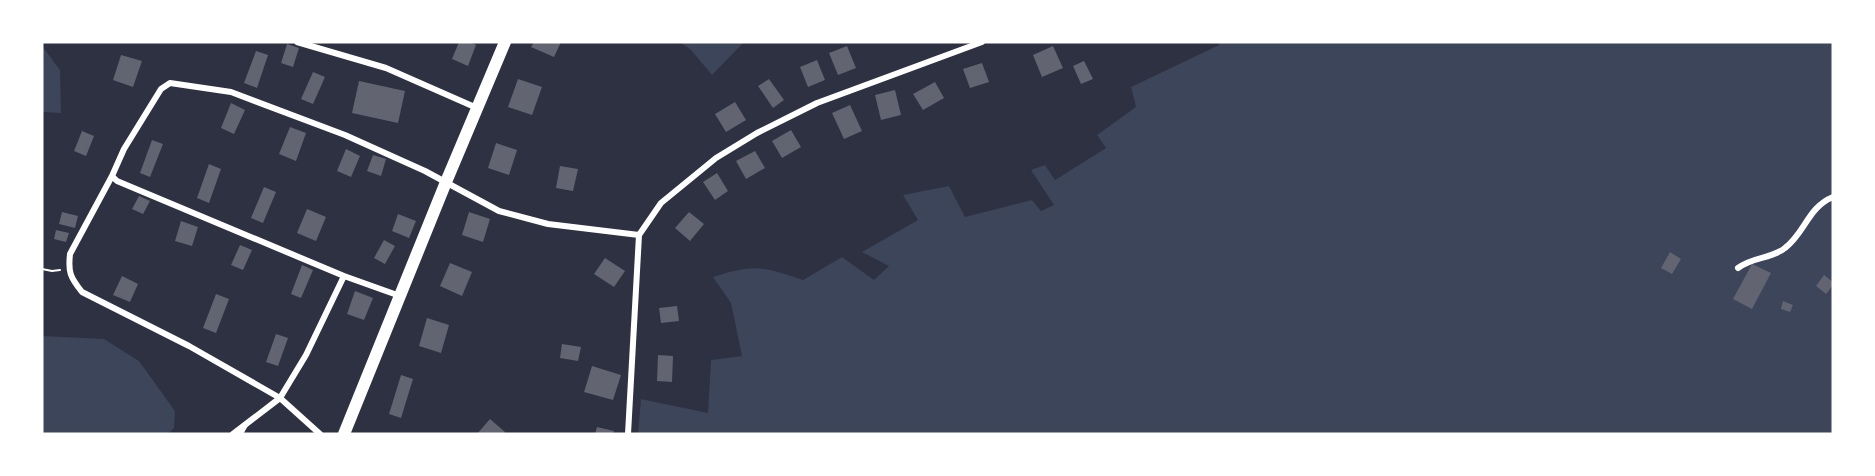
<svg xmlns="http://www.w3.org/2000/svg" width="1875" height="476" font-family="'Noto Sans',sans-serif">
  <rect width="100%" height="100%" fill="#2d3142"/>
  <path fill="#3c4559" d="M680,42H744L712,75L691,50Z
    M1218,42H1833V434H638L641,399L708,413L711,360L742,356L731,303L713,277C754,264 763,266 803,280L842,257L874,280L889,266L862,252L918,220L903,195L949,186L965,217L1032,200L1041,211L1054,205L1031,170L1045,165L1055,180L1106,148L1097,135L1136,107L1131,87L1219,45Z
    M42,46L60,70L61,113L42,112Z
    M42,336L104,339L139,361L175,411L174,428L168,434H42Z"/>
  <path fill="#626471" d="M459,42H470L476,45L468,66L452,59Z
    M534,42H561L554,57L531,47Z
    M287,44L299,48L293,67L281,63Z
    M847,46L856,68L838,75L829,53Z
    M1053,46L1063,68L1042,77L1033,55Z
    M256,51L268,55L257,88L244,83Z
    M121,55L142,61L133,87L113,80Z
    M817,60L825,80L808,87L800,67Z
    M1084,61L1093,79L1081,84L1073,66Z
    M982,63L989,82L970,88L963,69Z
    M313,72L325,77L313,104L301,99Z
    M518,79L542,87L532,115L508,107Z
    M769,79L784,100L773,108L758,86Z
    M359,81L405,91L398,123L352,113Z
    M935,82L944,98L923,110L913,94Z
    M895,90L901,115L881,120L875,95Z
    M735,102L746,120L726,132L715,114Z
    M231,103L245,110L234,134L221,128Z
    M850,105L862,131L844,139L832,113Z
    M290,127L306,133L296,161L279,154Z
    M791,130L801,147L782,158L772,141Z
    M82,131L94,136L86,156L74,151Z
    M152,140L163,144L150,177L140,173Z
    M496,143L517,150L509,175L488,168Z
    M346,149L360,156L351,177L337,171Z
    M755,151L765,168L746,179L736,161Z
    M373,155L386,159L381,176L367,171Z
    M209,164L221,169L209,203L197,198Z
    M560,166L578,169L573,191L556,188Z
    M717,173L728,191L715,200L703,182Z
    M264,187L276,192L263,223L251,218Z
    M139,196L150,201L143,214L132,209Z
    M307,209L326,217L316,241L297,233Z
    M62,212L78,216L75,228L59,224Z
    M469,212L490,219L483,242L462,235Z
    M689,212L704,224L690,241L675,228Z
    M398,214L416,221L409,238L392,231Z
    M181,221L198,227L192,246L175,241Z
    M56,230L69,233L66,242L54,239Z
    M384,240L395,246L385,264L374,258Z
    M240,245L252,250L243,270L231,265Z
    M1670,252L1681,259L1672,274L1661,268Z
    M605,258L625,271L614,287L594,274Z
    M450,263L472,272L462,296L440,286Z
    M1752,264L1771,273L1752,309L1733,299Z
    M302,265L313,270L301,298L291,294Z
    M1824,275L1833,282V285L1826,294L1816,286Z
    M122,276L138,284L130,302L113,295Z
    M355,291L373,298L364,320L347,314Z
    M216,294L229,299L216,333L203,328Z
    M1783,301L1793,305L1790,312L1781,309Z
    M677,306L679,321L661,323L659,308Z
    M427,318L449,325L441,353L419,346Z
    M276,334L288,338L278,366L266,362Z
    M562,344L581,347L578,361L560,358Z
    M658,355L673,356L672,382L657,381Z
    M592,366L621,375L613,400L584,392Z
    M401,375L413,379L401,418L389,414Z
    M490,419L505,432L504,434H477Z
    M597,427L614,431L613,434H595Z"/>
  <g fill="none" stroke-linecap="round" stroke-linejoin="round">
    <path stroke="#fff" stroke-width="2" d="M42,269L52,271L60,270"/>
    <path stroke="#fff" stroke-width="4" d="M241,434L246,425"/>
    <path stroke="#fff" stroke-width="6" d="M297,42L386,68L477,108
      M112,176L70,254C68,272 70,277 82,292L189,346L280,398L306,355L344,276
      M1738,268C1754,256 1772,259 1785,248C1805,233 1808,207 1833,197
      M400,296L344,276L117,181L112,176L124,149L161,89L170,83L231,92L345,135L425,171L499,211L548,224L639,235
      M233,434L280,398L320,434
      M628,434L639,235L661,203L716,158L757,133L817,103L982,42"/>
    <path stroke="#fff" stroke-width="12" d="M344,434L446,182L505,42"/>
  </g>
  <rect width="1875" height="476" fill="none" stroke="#ffffff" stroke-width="87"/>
</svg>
